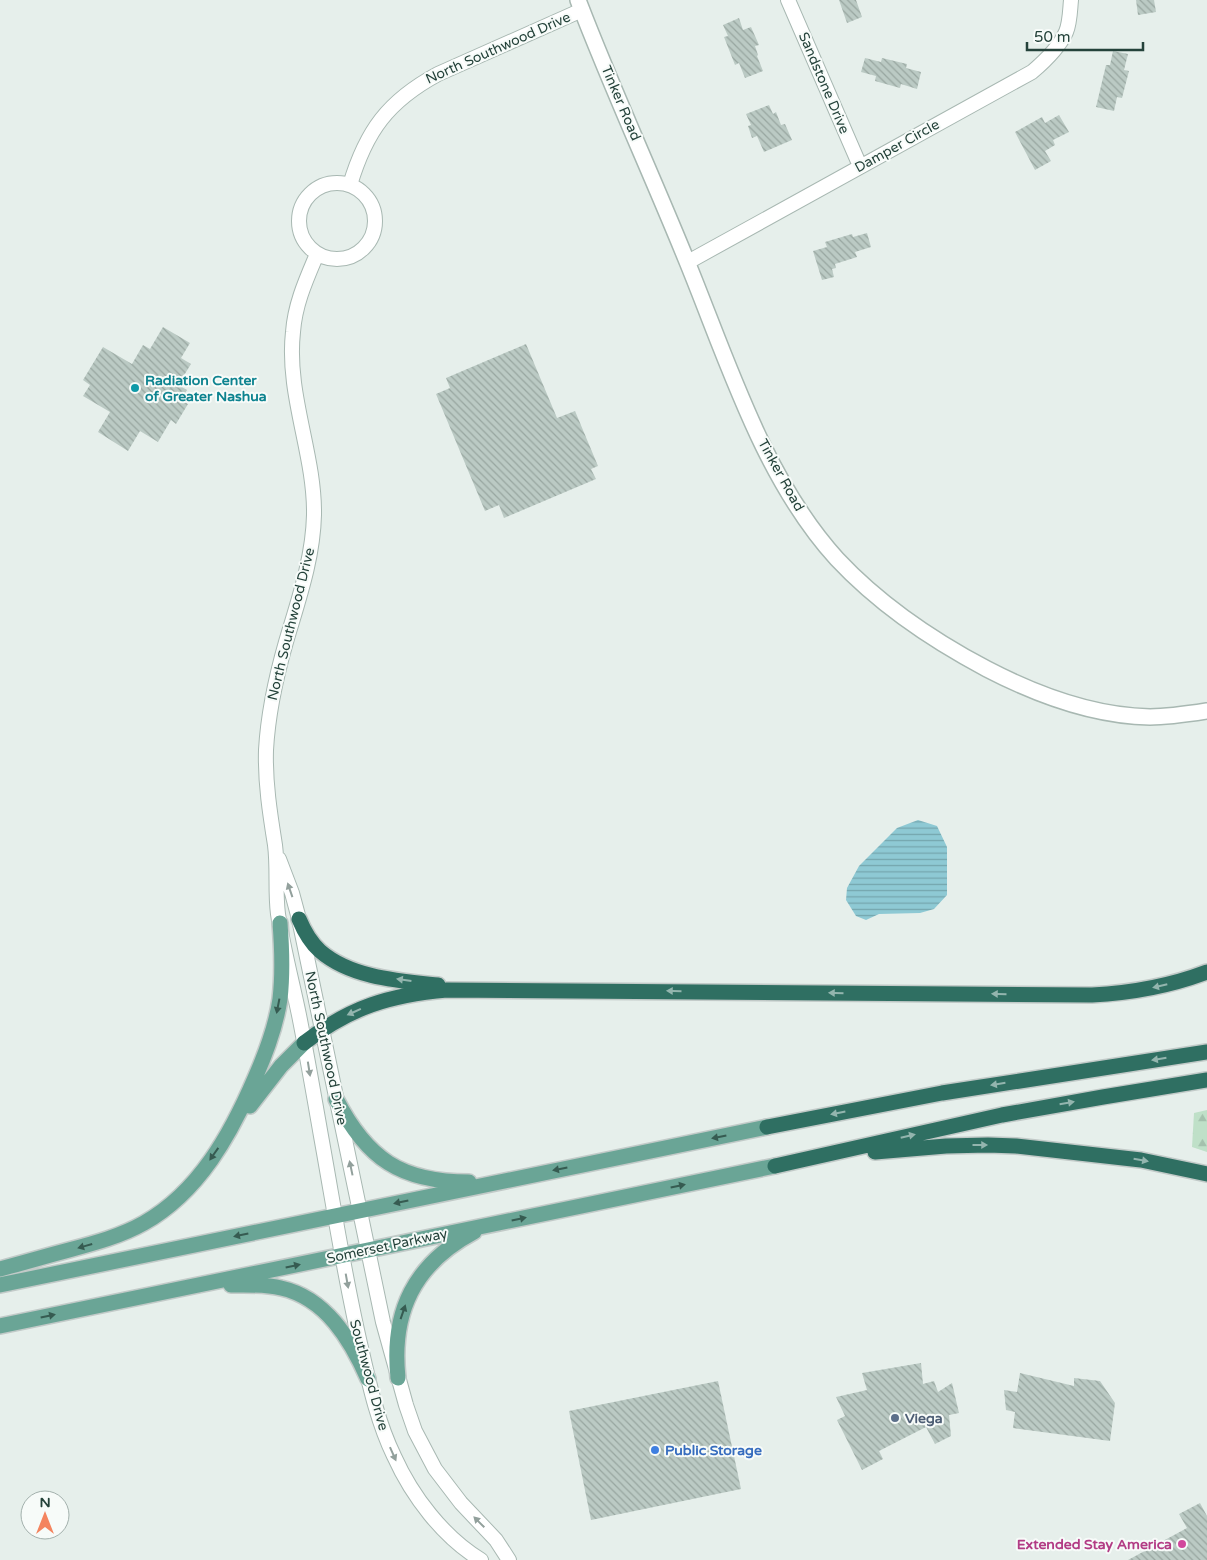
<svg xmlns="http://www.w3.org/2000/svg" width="1207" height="1560" font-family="'Varela Round',sans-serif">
  <defs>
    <pattern id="forest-firs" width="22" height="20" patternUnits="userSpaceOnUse" patternTransform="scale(1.25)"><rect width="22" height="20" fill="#bfe0c8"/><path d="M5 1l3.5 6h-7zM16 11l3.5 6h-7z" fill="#a4c1ad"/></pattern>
    <pattern id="water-rules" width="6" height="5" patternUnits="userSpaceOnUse" patternTransform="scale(1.25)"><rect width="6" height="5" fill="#8ec9d4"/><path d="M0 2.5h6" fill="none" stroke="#74a5ad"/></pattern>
    <pattern id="building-back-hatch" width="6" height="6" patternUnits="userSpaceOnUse" patternTransform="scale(1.25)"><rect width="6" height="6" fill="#bbcac4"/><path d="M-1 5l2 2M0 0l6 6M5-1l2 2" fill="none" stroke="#98a6a0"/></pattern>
  </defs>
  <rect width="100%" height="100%" fill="#e6efeb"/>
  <path fill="url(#forest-firs)" d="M1207,1110V1152L1192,1147L1194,1113Z"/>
  <path fill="url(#water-rules)" d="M918,820L937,826L947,847V895L934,909L920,913L879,914L866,920L856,916L846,900L847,888L859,866L897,828Z"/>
  <path fill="url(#building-back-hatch)" d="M839,0H856L862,17L847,23Z
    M1136,0H1154L1156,12L1138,15Z
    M739,18L743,30L751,27L759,45L755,46L758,55L757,56L763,71L745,78L739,63L735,65L724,37L728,36L723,25Z
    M1113,51L1128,54L1124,70L1129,71L1122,98L1117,97L1114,111L1096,107L1106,65H1110Z
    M865,58L881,62L882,58L907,64L906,68L921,72L917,89L901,84L900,88L875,81L876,76L861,72Z
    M769,105L773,114L776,112L781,125L785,124L792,140L764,152L757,136L752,138L748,126L751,125L746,114Z
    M1059,115L1069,132L1053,140L1055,145L1045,151L1051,161L1035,170L1015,132L1042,117L1045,123Z
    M867,233L871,247L855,252L857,257L835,264L836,268L832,269L834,277L822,280L813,251L827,247L825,242L852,234L853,237Z
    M163,327L190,343L181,358L191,364L178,385L187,390L181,400L188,404L176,424L171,420L158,442L140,431L128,451L98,432L110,412L83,396L90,385L83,380L103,347L132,364L143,345L150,349Z
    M526,344L557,418L575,411L598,466L591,469L596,479L504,518L499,505L485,511L436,394L450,388L446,378Z
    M921,1363L923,1384L934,1381L938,1392L952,1383L959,1413L949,1415L951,1436L935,1444L926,1427L879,1451L883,1459L862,1470L837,1420L845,1416L836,1397L867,1390L862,1373Z
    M1020,1373L1074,1386V1378L1100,1381L1115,1403L1110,1441L1013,1428L1015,1412L1006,1410L1004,1390L1017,1392Z
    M718,1381L741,1489L591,1520L569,1411Z
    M1200,1503L1207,1516V1560H1128L1187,1528L1179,1514Z"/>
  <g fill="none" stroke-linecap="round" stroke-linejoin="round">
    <defs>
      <path id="minor" d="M788,0L860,166
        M299 221a38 38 0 1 1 76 0a38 38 0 1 1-76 0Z
        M350,185C366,131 388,101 438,74L582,10
        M317,254C306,280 295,304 293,332C286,394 315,454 314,515C313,559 298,601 286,642C276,677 268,714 266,750C265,782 270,814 275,845C278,868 275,891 278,914C283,948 292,981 299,1015C307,1055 314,1096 321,1136C334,1208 345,1281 362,1352C370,1387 378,1423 394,1456C412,1496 443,1537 481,1560
        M688,262L1032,72C1045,61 1059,48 1066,32C1070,23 1070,10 1071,0
        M279,859L292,893L299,919L383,1322L406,1405L415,1431L435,1469L461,1503L496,1540L509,1560"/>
      <path id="tertiary" d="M578,0C612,89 652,175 688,264C728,362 764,479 837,559C880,605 932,640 987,669C1037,695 1093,716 1150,717C1169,717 1188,714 1207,711"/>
      <path id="primary" d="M336,1099C367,1159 401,1182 469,1182
        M250,1106L281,1066L304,1043
        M0,1269C23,1263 46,1256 69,1250C95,1243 121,1236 144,1223C199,1192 231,1134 255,1078C266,1053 276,1026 280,999C283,973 282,948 280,923
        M0,1285L767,1127
        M231,1285C248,1285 265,1284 281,1288C326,1298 351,1340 368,1379
        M0,1326L775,1166
        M398,1378C391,1312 414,1264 474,1232"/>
      <path id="motorway" d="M299,919C304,931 310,942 320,951C351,978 400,981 438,985
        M304,1043C350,1007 390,995 447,990L1092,995C1132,993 1170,986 1207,972
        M767,1127L942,1093L1207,1052
        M875,1152L946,1146L988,1145L1016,1146L1141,1160L1207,1174
        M775,1166L1002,1115L1103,1097L1207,1080"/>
    </defs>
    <use href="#minor" stroke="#a8b8b2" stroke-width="16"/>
    <use href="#tertiary" stroke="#a8b8b2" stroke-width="18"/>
    <use href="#primary" stroke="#c2cac8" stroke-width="18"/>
    <use href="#motorway" stroke="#c2cac8" stroke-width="18"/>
    <use href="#minor" stroke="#fff" stroke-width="14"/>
    <use href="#tertiary" stroke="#fff" stroke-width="15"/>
    <use href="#primary" stroke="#6aa596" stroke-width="15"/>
    <use href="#motorway" stroke="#2f6f62" stroke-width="15"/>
  </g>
  <defs><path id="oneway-solid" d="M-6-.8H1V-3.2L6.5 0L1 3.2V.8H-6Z" transform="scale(1.25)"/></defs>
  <g fill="#92a09c">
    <use href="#oneway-solid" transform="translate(290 890) rotate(-109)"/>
    <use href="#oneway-solid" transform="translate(309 1069) rotate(81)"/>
    <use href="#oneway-solid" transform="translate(351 1168) rotate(-102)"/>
    <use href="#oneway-solid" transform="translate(347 1281) rotate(80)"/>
    <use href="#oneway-solid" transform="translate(393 1454) rotate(66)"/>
    <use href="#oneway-solid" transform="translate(479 1522) rotate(-135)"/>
  </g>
  <g fill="#93b5ae">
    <use href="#oneway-solid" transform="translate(404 980) rotate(-172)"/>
    <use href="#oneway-solid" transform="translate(1160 986) rotate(167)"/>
    <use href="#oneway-solid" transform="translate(674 991) rotate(-179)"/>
    <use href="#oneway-solid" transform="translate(836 993) rotate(-179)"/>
    <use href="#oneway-solid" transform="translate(999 994) rotate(-179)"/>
    <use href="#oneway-solid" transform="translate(354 1012) rotate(156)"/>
    <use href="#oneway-solid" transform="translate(1159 1059) rotate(171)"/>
    <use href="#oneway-solid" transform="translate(998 1084) rotate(171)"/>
    <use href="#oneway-solid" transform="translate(1067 1103) rotate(-10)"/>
    <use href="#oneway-solid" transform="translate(838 1113) rotate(169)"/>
    <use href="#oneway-solid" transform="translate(908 1136) rotate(-13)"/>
    <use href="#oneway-solid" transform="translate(980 1145)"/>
    <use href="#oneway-solid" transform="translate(1141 1160) rotate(10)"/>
  </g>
  <g fill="#365b51">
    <use href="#oneway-solid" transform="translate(278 1006) rotate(101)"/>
    <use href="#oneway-solid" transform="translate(719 1137) rotate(169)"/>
    <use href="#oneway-solid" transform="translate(214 1154) rotate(125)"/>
    <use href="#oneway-solid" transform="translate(560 1169) rotate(169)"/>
    <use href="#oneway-solid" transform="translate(678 1186) rotate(-12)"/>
    <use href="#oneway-solid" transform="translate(401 1202) rotate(168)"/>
    <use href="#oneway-solid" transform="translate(519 1219) rotate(-12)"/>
    <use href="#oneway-solid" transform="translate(241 1235) rotate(168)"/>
    <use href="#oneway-solid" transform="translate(85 1246) rotate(164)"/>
    <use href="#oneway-solid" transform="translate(293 1266) rotate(-12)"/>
    <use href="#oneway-solid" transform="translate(403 1312) rotate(-71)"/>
    <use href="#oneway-solid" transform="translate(48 1316) rotate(-12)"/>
  </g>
  <circle fill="#0f9aa8" stroke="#f7fbf9" stroke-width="2" cx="135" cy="388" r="5"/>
  <circle fill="#5c6f8a" stroke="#f7fbf9" stroke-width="2" cx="895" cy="1418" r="5"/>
  <circle fill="#3f7fe0" stroke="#f7fbf9" stroke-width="2" cx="655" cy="1450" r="5"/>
  <circle fill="#d1479c" stroke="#f7fbf9" stroke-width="2" cx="1182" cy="1544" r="5"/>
  <g text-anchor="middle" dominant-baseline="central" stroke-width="4" stroke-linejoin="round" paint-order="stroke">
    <g font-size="14" fill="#24423a" stroke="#f7fbf9">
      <text transform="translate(498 48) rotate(-24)">North Southwood Drive</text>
      <text transform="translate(824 83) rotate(67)">Sandstone Drive</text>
      <text transform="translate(621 103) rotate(67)">Tinker Road</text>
      <text transform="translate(897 146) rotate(-29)">Damper Circle</text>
      <text transform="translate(781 475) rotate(61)">Tinker Road</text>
      <text transform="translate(291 624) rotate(-76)">North Southwood Drive</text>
      <text transform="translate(326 1048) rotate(78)">North Southwood Drive</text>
      <text transform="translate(387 1246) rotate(-12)">Somerset Parkway</text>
      <text transform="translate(369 1375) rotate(75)">Southwood Drive</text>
    </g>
    <g font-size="14" font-weight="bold" fill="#0d838f" stroke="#f7fbf9" text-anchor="start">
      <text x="145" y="380">Radiation Center<tspan x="145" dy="16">of Greater Nashua</tspan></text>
    </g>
    <g font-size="14" font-weight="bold" fill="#4e5e75" stroke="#f7fbf9" text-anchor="start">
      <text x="905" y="1418">Viega</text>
    </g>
    <g font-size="14" font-weight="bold" fill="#366cbe" stroke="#f7fbf9" text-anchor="start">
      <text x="665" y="1450">Public Storage</text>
    </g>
    <g font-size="14" font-weight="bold" fill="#b23c85" stroke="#f7fbf9" text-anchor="end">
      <text x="1172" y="1544">Extended Stay America</text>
    </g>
  </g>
  <g transform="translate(45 1515)"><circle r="24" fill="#f7fbf9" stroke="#a3b1ad"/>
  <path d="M0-4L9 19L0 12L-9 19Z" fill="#f4845f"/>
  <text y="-8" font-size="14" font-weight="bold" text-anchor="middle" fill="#24423a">N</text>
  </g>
  <path d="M1027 42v8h116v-8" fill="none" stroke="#24423a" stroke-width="2.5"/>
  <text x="1034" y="42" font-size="15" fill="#24423a" stroke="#f7fbf9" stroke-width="4" paint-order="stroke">50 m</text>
</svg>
